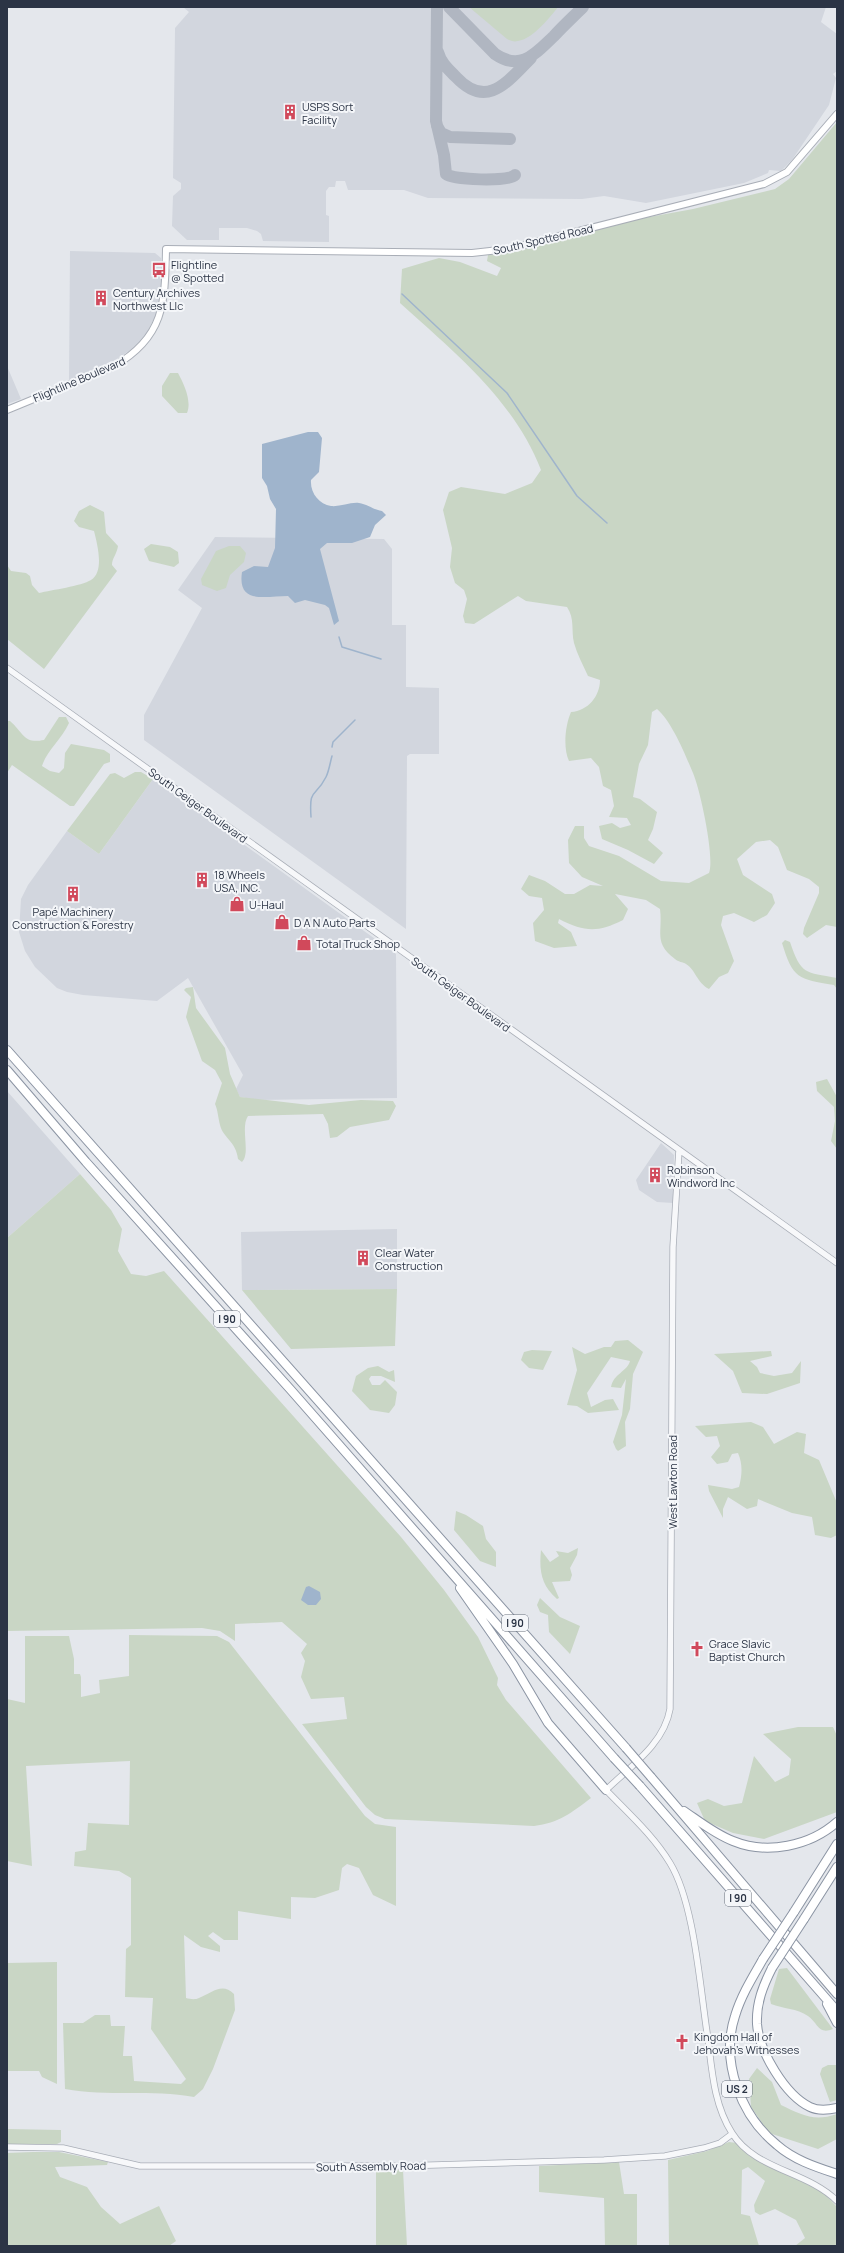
<svg xmlns="http://www.w3.org/2000/svg" width="844" height="2253" font-family="Manrope,sans-serif">
  <rect width="100%" height="100%" fill="#e4e7ec"/>
  <path fill="#d2d6de" d="M183,7H826L821,22L837,34V71L833,74L836,78L829,105L792,160L781,171L769,170L768,173L744,183L646,203L604,196L582,199L428,198L404,190H348L345,181H336L335,187H329L326,191V215L329,216V242L263,241L261,234L257,231L247,228H219V240H187L172,226L173,196L181,189V183L173,178L175,31V28L189,12Z
    M70,251L155,253L161,258V262L162,286L156,315L144,338L135,347L109,364L69,380Z
    M7,366L21,399L7,404Z
    M215,537L384,539L392,549V625H406V687L439,688V754H410L407,756L406,929L144,740V715L202,608L178,590Z
    M153,779L396,954L397,1098L257,1100L240,1097L236,1089L243,1075L188,978L157,1001L83,995L67,992L57,988L35,967L25,951L19,932L21,899L28,885L67,831L99,854Z
    M7,1091L80,1174L7,1238Z
    M661,1143L674,1155L673,1203L657,1202L639,1190L636,1180Z
    M397,1229V1289L242,1290L241,1232Z"/>
  <path fill="#c9d6c5" d="M469,7H558C548,20 524,50 507,39Z
    M837,122V927L826,925L807,938L803,934L804,928L819,893V887L809,879L787,870L778,847L770,840L756,842L737,859L743,875L772,894L775,903L767,915L754,922L734,913L723,916L721,925L734,961L728,973L719,977L709,989C696,982 696,970 686,964C683,962 678,962 675,959C653,943 663,932 660,909L646,900L615,894L628,909L623,920C597,933 585,932 559,919L558,923L571,932L577,946L554,948L535,941L533,923L544,910L542,898L529,896L521,889L529,875L545,881L565,894H574L590,885L603,886L582,877L569,863L568,840L575,826H584V838L589,846L619,856L661,881L689,883L709,873C715,858 700,789 693,773C685,754 672,722 657,709L652,712L648,745L639,764L633,797L640,799L657,812L653,829L648,840L663,853L654,864L628,850L602,839L599,826L612,823L620,828L631,825L627,818L609,817L614,806L611,790L603,786L599,767L591,758L569,761C563,748 565,726 571,712C588,711 600,696 600,680L588,676C583,665 577,654 574,643C571,630 575,619 567,607L526,601L518,596L474,624L465,623L463,616L467,599L464,590L455,583L450,567L452,548L443,510L449,492L461,487L505,494L532,483L541,470C514,400 454,352 400,303L402,269L439,258L460,262L497,276L501,268L487,261L488,255L518,251L633,220L693,209L775,189L789,179Z
    M170,373H178C184,384 192,401 187,413H178L162,396V386Z
    M90,505L104,512L106,533L118,546C117,554 112,558 112,565L117,571L44,669L7,639V565L11,571L26,573L30,576L32,585L39,593C52,590 81,586 91,580C105,572 97,543 94,531L79,527L74,521L79,511Z
    M151,544L170,547L178,552L179,563L174,567L149,561L144,549Z
    M229,546H240L246,553L244,562L230,575L226,588L217,591L202,585L201,579L216,551Z
    M59,717H66L69,723C62,739 47,750 42,766L50,771L59,773L64,768L65,753L71,744L104,750L110,754V762L104,764L74,806H70L12,765L7,773V721H10C24,733 23,744 44,740Z
    M135,772H141L153,779L99,854L67,831L110,774L115,773L124,778Z
    M785,940L790,942C801,975 805,972 837,978V989L834,985C798,979 793,979 782,943Z
    M193,987L196,1008L225,1048L230,1074L240,1097L309,1105L361,1100L393,1101L396,1106L389,1120L350,1127L337,1137L330,1138L328,1124L323,1114L248,1116C240,1128 251,1153 242,1162L238,1159C236,1141 223,1138 220,1125C218,1117 218,1111 215,1104L222,1083L215,1070L202,1061L186,1017L191,997L184,990L186,988Z
    M827,1079L837,1097V1149L831,1141L835,1121L834,1107L817,1091L816,1082Z
    M80,1174L111,1210L122,1229L118,1251L131,1274L146,1276L164,1271L401,1537L444,1590L478,1637L498,1678L497,1685L506,1700L591,1798C571,1813 559,1823 534,1826L385,1819L375,1815L366,1807L302,1724L347,1719L344,1697L311,1699L301,1677L305,1661L301,1653L307,1644L282,1622L235,1624V1641L220,1631L202,1628L7,1631V1238Z
    M397,1289L395,1346L291,1349L242,1290Z
    M628,1340L643,1352L633,1374L630,1409L625,1422L626,1446L618,1451L616,1449L613,1442L622,1415L626,1379L621,1388L611,1387C614,1373 627,1372 630,1361L611,1357L587,1393L591,1407L605,1400L613,1399L619,1410L588,1413L577,1406L567,1405L577,1370L572,1347L585,1354L604,1347H611L615,1341Z
    M532,1350L552,1351L543,1370L529,1368L521,1360L524,1352Z
    M771,1351L772,1356L750,1361L757,1367L760,1373L774,1376L792,1373L801,1361L800,1383L767,1394L742,1393L733,1371L714,1354Z
    M378,1366L389,1372L394,1370L395,1382L381,1376H371L369,1379L372,1385H380L385,1380L397,1392L395,1405L389,1413L370,1410L352,1391L356,1376L368,1368Z
    M751,1422L763,1427L774,1444L797,1432L806,1434L804,1453L819,1460L837,1503V1535L831,1538L815,1535L812,1517L792,1513L758,1499L757,1506L747,1509L728,1497L723,1509V1518L709,1491L708,1485L732,1489L739,1487C742,1476 743,1464 738,1453L732,1454L728,1462L717,1464L711,1457L720,1446L717,1436L706,1437L695,1426Z
    M456,1511L466,1515L483,1526L486,1539L496,1552V1567L480,1561L454,1530Z
    M578,1548L577,1555L570,1568L572,1575L570,1581L552,1582L559,1598L557,1599C541,1585 539,1571 541,1550L550,1562L559,1556L556,1551L568,1553Z
    M540,1598L560,1617L580,1626L570,1654L549,1632L548,1615L540,1612L537,1605Z
    M129,1635L217,1636L229,1642L365,1816L375,1824L396,1827V1906L373,1895L359,1868L347,1864L342,1868L339,1890L315,1898L291,1897V1919L238,1911V1940H224L213,1932L208,1936L220,1946V1952L201,1947L184,1935L186,1998C190,1999 195,2000 199,1998C212,1993 222,1982 234,1994L235,2010L213,2069L203,2089L194,2097C152,2089 107,2097 65,2089L63,2023H83L95,2015H110L111,2026H125L123,2056H132L134,2081L181,2084L186,2079L151,2029L153,1998L125,1997L126,1949L131,1945V1878L119,1871L74,1866L75,1852L86,1850L88,1823L129,1825L130,1761L26,1766L32,1866L7,1861V1699L25,1703V1636H69L74,1659V1674H80L81,1677V1697L100,1693L99,1680L129,1676Z
    M798,1727H833L837,1736V1812L764,1839L733,1833L705,1821L697,1803L708,1799L724,1806L742,1803L754,1756L775,1782L789,1775L791,1759L763,1734Z
    M57,1962V2084L42,2077L39,2071H7V1963Z
    M787,1968L833,2029C818,2035 818,2023 808,2016C797,2008 783,2009 771,2004L770,1999L779,1969Z
    M828,2065H837V2100L830,2102L820,2074L822,2068Z
    M757,2068L772,2082L781,2105C802,2115 814,2122 837,2114V2139L818,2149L769,2133L751,2107L749,2079Z
    M7,2129L61,2130V2142L57,2144H7Z
    M729,2142L737,2143L775,2168L824,2193L837,2207L836,2246H795L805,2238L796,2220L775,2209L760,2215L755,2212L754,2205L765,2181L748,2167L742,2170L741,2214L750,2216L759,2246H669L668,2160L707,2151Z
    M33,2152H59L108,2162L107,2165L55,2167L60,2177L87,2187L101,2207L120,2224L159,2206L176,2241L169,2246H7V2153Z
    M619,2162L624,2194H637V2246H605L604,2198L539,2192V2166Z
    M376,2170H403L407,2246H376Z"/>
  <path fill="#9fb4cc" d="M308,432H318L322,438L319,472L311,480C310,493 319,504 331,506C340,507 350,502 359,503C367,504 374,510 382,511L386,515L375,525L370,537L352,543H327L320,549L339,621L334,625L329,608L325,605L305,600L295,603L288,596C266,596 237,605 242,572L254,566L268,567L275,548L276,509L270,499L267,486L262,478V444Z
    M309,1586L320,1592L321,1599L316,1605H308L301,1600L306,1587Z"/>
  <g fill="none" stroke-linecap="round" stroke-linejoin="round">
    <path stroke="#9fb4cc" stroke-width="1.5" d="M402,294L507,393L577,496L607,523
      M339,637L342,647L381,659
      M332,747L333,742L355,720
      M311,817C309,786 315,799 326,777C329,771 330,763 332,756"/>
    <path stroke="#b0b6c1" stroke-width="12" d="M437,7L436,121L444,155L446,174C453,180 508,182 515,175
      M449,7L495,54C521,72 536,53 554,36C563,26 573,17 583,7
      M438,52C441,63 448,69 456,77C487,110 507,82 531,58
      M437,126L441,133L450,137L510,139"/>
    <defs>
      <path id="tertiary" d="M7,668L837,1263
        M679,1150L673,1247L670,1709C664,1744 631,1766 606,1790C628,1813 653,1835 670,1863C695,1904 700,1990 708,2039C712,2071 714,2105 732,2133C755,2170 807,2171 837,2201
        M7,2147L63,2148L140,2166H400L604,2160L665,2156L704,2148L720,2143L732,2134"/>
      <path id="secondary" d="M7,410L114,366C165,337 165,302 166,249L472,253L508,249L764,184L787,172L837,114"/>
      <path id="motorway" d="M7,1050L626,1748
        M7,1070L86,1162L290,1389L614,1758
        M460,1588L513,1664L548,1723L606,1790
        M651,1777L837,1994
        M640,1786L837,2011
        M684,1811C700,1822 715,1834 733,1841C767,1855 810,1846 837,1822
        M794,1912L837,1844
        M804,1919L837,1867
        M763,1959C752,1978 741,1996 735,2016C720,2062 741,2116 777,2145C794,2160 816,2167 837,2174
        M772,1968C763,1986 756,2003 757,2024C759,2051 785,2095 810,2107C818,2111 828,2110 837,2108
        M827,2004L837,2023"/>
    </defs>
    <use href="#tertiary" stroke="#a9aeb7" stroke-width="7"/>
    <use href="#secondary" stroke="#a9aeb7" stroke-width="8"/>
    <use href="#motorway" stroke="#8b94a3" stroke-width="10"/>
    <use href="#tertiary" stroke="#f7f8fa" stroke-width="5.5"/>
    <use href="#secondary" stroke="#fff" stroke-width="6"/>
    <use href="#motorway" stroke="#fff" stroke-width="8"/>
    <defs>
      <path id="motorway-bridge" d="M626,1748L651,1777
        M614,1758L640,1786
        M763,1959L794,1912
        M772,1968L804,1919"/>
    </defs>
    <use href="#motorway-bridge" stroke="#8b94a3" stroke-width="10" stroke-linecap="butt"/>
    <use href="#motorway-bridge" stroke="#fff" stroke-width="8"/>
  </g>
  <defs>
    <symbol id="building-bare" viewBox="-9 -9 18 18"><path d="M-4-6H4V6H1V3H-1V6H-4ZM-2.5-4.3h1.7v1.8h-1.7ZM.8-4.3h1.7v1.8H.8ZM-2.5-1h1.7V.8h-1.7ZM.8-1h1.7V.8H.8Z" fill="#d1495b" stroke="#f4f6f9" stroke-width="2.5" paint-order="stroke"/></symbol>
    <symbol id="bus-bare" viewBox="-9 -9 18 18"><path d="M-5-6H5V4H4V6H2V4H-2V6H-4V4H-5ZM-3.5-4V0h7V-4ZM-3.5 1.2v1.5H-2V1.2ZM2 1.2v1.5H3.5V1.2Z" fill="#d1495b" stroke="#f4f6f9" stroke-width="2.5" paint-order="stroke"/></symbol>
    <symbol id="shop-bare" viewBox="-9 -9 18 18"><path d="M-5-2.5h2.3a2.7 3.5 0 0 1 5.4 0H5L5.5 6h-11ZM-1.5-2.5h3a1.5 2.3 0 0 0-3 0Z" fill="#d1495b" stroke="#f4f6f9" stroke-width="2.5" paint-order="stroke"/></symbol>
    <symbol id="church-bare" viewBox="-9 -9 18 18"><path d="M-1.2-6h2.4v3.5h3.3v2.4h-3.3V6h-2.4V-.1h-3.3v-2.4h3.3Z" fill="#d1495b" stroke="#f4f6f9" stroke-width="2.5" paint-order="stroke"/></symbol>
  </defs>
  <g fill-rule="evenodd">
    <use href="#building-bare" x="279" y="101" width="22" height="22"/>
    <use href="#bus-bare" x="148" y="259" width="22" height="22"/>
    <use href="#building-bare" x="90" y="287" width="22" height="22"/>
    <use href="#building-bare" x="191" y="869" width="22" height="22"/>
    <use href="#building-bare" x="62" y="883" width="22" height="22"/>
    <use href="#shop-bare" x="226" y="893" width="22" height="22"/>
    <use href="#shop-bare" x="271" y="911" width="22" height="22"/>
    <use href="#shop-bare" x="293" y="932" width="22" height="22"/>
    <use href="#building-bare" x="644" y="1164" width="22" height="22"/>
    <use href="#building-bare" x="352" y="1247" width="22" height="22"/>
    <use href="#church-bare" x="686" y="1638" width="22" height="22"/>
    <use href="#church-bare" x="671" y="2031" width="22" height="22"/>
  </g>
  <g text-anchor="middle" dominant-baseline="central" stroke-width="4" stroke-linejoin="round" paint-order="stroke">
    <g fill="#f4f6f9" stroke="#676e7b" stroke-width="1">
      <rect x="214" y="1311" width="26" height="16" rx="3"/>
      <rect x="502" y="1615" width="26" height="16" rx="3"/>
      <rect x="725" y="1890" width="26" height="16" rx="3"/>
      <rect x="722" y="2081" width="30" height="16" rx="3"/>
    </g>
    <g font-size="10" font-weight="bold" fill="#2b3445">
      <text x="227" y="1319">I 90</text>
      <text x="515" y="1623">I 90</text>
      <text x="738" y="1898">I 90</text>
      <text x="737" y="2089">US 2</text>
    </g>
    <g font-size="11" fill="#2b3445" stroke="#f4f6f9" text-anchor="start">
      <text x="302" y="106">USPS Sort<tspan x="302" dy="13">Facility</tspan></text>
      <text x="171" y="264">Flightline<tspan x="171" dy="13">@ Spotted</tspan></text>
      <text x="113" y="292">Century Archives<tspan x="113" dy="13">Northwest Llc</tspan></text>
      <text x="214" y="874">18 Wheels<tspan x="214" dy="13">USA, INC.</tspan></text>
      <text x="249" y="904">U-Haul</text>
      <text x="73" y="911" text-anchor="middle">Papé Machinery<tspan x="73" dy="13">Construction &amp; Forestry</tspan></text>
      <text x="294" y="922">D A N Auto Parts</text>
      <text x="316" y="943">Total Truck Shop</text>
      <text x="667" y="1169">Robinson<tspan x="667" dy="13">Windword Inc</tspan></text>
      <text x="375" y="1252">Clear Water<tspan x="375" dy="13">Construction</tspan></text>
      <text x="709" y="1643">Grace Slavic<tspan x="709" dy="13">Baptist Church</tspan></text>
      <text x="694" y="2036">Kingdom Hall of<tspan x="694" dy="13">Jehovah's Witnesses</tspan></text>
    </g>
    <g font-size="11" fill="#2b3445" stroke="#f4f6f9">
      <text transform="translate(543 239) rotate(-13)">South Spotted Road</text>
      <text transform="translate(79 379) rotate(-23)">Flightline Boulevard</text>
      <text transform="translate(198 805) rotate(36)">South Geiger Boulevard</text>
      <text transform="translate(461 994) rotate(36)">South Geiger Boulevard</text>
      <text transform="translate(672 1482) rotate(-90)">West Lawton Road</text>
      <text transform="translate(371 2166) rotate(-1)">South Assembly Road</text>
    </g>
  </g>
  <rect width="844" height="2253" fill="none" stroke="#2b3445" stroke-width="16"/>
</svg>
